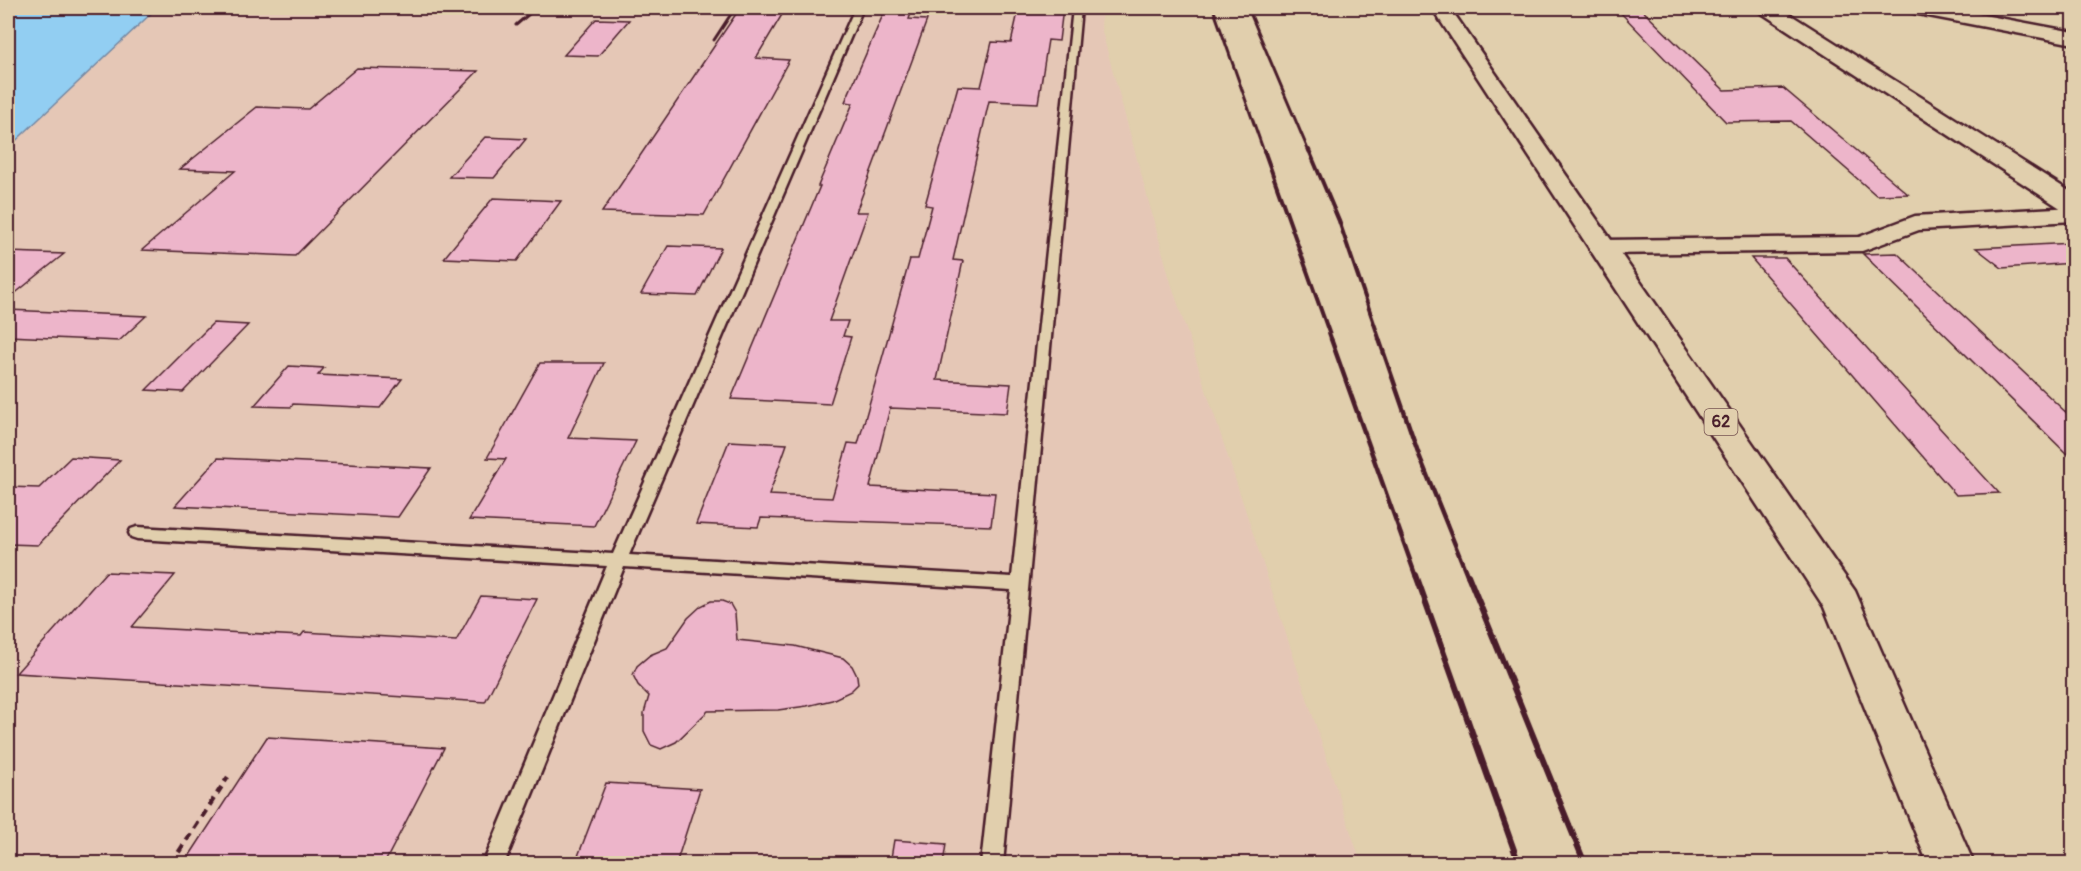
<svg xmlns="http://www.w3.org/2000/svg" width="2081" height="871" font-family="Pangolin,sans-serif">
  <rect width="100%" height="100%" fill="#e1cfad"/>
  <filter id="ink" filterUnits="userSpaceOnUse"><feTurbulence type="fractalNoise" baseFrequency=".0167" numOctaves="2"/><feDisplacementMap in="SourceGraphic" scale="12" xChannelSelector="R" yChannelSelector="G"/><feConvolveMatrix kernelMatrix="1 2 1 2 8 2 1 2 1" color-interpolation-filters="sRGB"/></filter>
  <g filter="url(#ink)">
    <path fill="#e5c7b6" d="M157,8H1102L1101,28L1171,283L1361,863L8,864V148Z"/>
    <path fill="#92cef2" stroke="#7588a2" stroke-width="1.5" d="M8,8H157L8,148Z"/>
    <path fill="#edb5ca" stroke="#4a1f2b" stroke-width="1.5" d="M740,8H786L756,58L789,60L704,215L602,212Z
      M886,8H913L909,19L927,20L856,212H868L829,321H848L843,336L851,337L830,404L731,399L820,186H818L853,103L845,102Z
      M1019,8H1063L1059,41L1048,40L1038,103L989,101L953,260L963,261L937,380L1011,384L1007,413L890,408L870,487L995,493L991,526L761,518L758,527L696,524L729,441L787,444L769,495L832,498L848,443L858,444L910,259H918L932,206L925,205L958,86L981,87L992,42L1011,43Z
      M1621,8H1640L1724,90L1783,88L1908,194L1876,195L1791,121L1726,122L1618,10Z
      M596,19L629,20L598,56L564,55Z
      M357,68L478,71L295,256L142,250L235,171L180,169L257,107L308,109Z
      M485,137L526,139L494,178L449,177Z
      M493,198L561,201L517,261L444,258Z
      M2073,243V263L2002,268L1976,248Z
      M668,246L721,248L697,296L641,294Z
      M8,252L64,254L8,299Z
      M1897,253L2073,419V460L1863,254Z
      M1751,258H1785L1999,493L1956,495Z
      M8,310L146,316L119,341L8,336Z
      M213,323L248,325L183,392L146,390Z
      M540,363H604L568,438L636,441L594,526L469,520L506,459L487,458Z
      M289,366L324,368L318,375L402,379L380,408L293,404L291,407L254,406Z
      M71,457L120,460L38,545L8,544V487L39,488Z
      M218,458L431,468L398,517L175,506Z
      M106,572L175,575L132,627L301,636L304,632L456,641L481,596L537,599L485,702L16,673Z
      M711,601H722L730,604L735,613L737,640L795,646L843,658L852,666L857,676L858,684L851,691L832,700L807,706L778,710L708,711L676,742L661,749L651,745L644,731V713L649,696L638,685L633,675L637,666L650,655L667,648L688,618L701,606Z
      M267,737L444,748L384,864H184Z
      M606,783L700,789L676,864H575Z
      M894,840L946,844L943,864H890Z"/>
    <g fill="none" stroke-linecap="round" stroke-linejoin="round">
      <defs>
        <path id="lane" d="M855,8H863L629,555L1012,577L1073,8H1081L1003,864H981L1011,590L624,567L504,864H483L607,566L137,539L131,537L129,533L131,529L137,527L613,554Z"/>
        <path id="street" d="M2074,207V221L1919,230L1862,251L1604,254L1596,252L1592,247L1596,242L1604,240L1859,237L1915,216Z"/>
        <path id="secondary" d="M1757,8H1780L2074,194V214L2065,211L1760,12Z"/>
        <path id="primary" d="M1432,8H1450L1855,591L1974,864H1928L1824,607Z
          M1908,8H1946L2074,32V44L1918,14L1911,12Z"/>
      </defs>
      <use href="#lane" stroke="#4a1f2b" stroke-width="5"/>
      <use href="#street" stroke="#4a1f2b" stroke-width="5"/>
      <use href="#secondary" stroke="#4a1f2b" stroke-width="5"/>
      <use href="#primary" stroke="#4a1f2b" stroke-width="5"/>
      <path stroke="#4a1f2b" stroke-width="4.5" stroke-dasharray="8 6" stroke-linecap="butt" d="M171,864L228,777"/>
      <use href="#lane" fill="#e1cfad" fill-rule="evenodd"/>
      <use href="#street" fill="#e1cfad" fill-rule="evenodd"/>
      <use href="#secondary" fill="#e1cfad" fill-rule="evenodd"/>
      <use href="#primary" fill="#e1cfad" fill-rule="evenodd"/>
      <path stroke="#4a1f2b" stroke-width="3" d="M1213,8L1264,152
        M1248,8L1309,152
        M516,25L536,8
        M714,40L735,8"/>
      <path stroke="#4a1f2b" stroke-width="4" d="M1264,150L1332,341
        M1309,150L1339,221L1380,341"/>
      <path stroke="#4a1f2b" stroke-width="4.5" d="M1331,339L1416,577
        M1379,339L1419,455L1468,577"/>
      <path stroke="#4a1f2b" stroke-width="6" d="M1416,575L1519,864
        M1468,575L1585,864"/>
    </g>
  </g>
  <g text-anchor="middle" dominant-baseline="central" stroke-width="5" stroke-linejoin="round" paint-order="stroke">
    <rect fill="#e1cfad" stroke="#775452" stroke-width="1.5" x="1704.5" y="409" width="33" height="26" rx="4.5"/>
    <g font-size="16" font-weight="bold" fill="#4a1f2b">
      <text x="1721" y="422">62</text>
    </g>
  </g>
  <rect width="2081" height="871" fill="none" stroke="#e1cfad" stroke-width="30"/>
  <rect x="15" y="15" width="2051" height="841" fill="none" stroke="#4a1f2b" stroke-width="2" filter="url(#ink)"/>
</svg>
